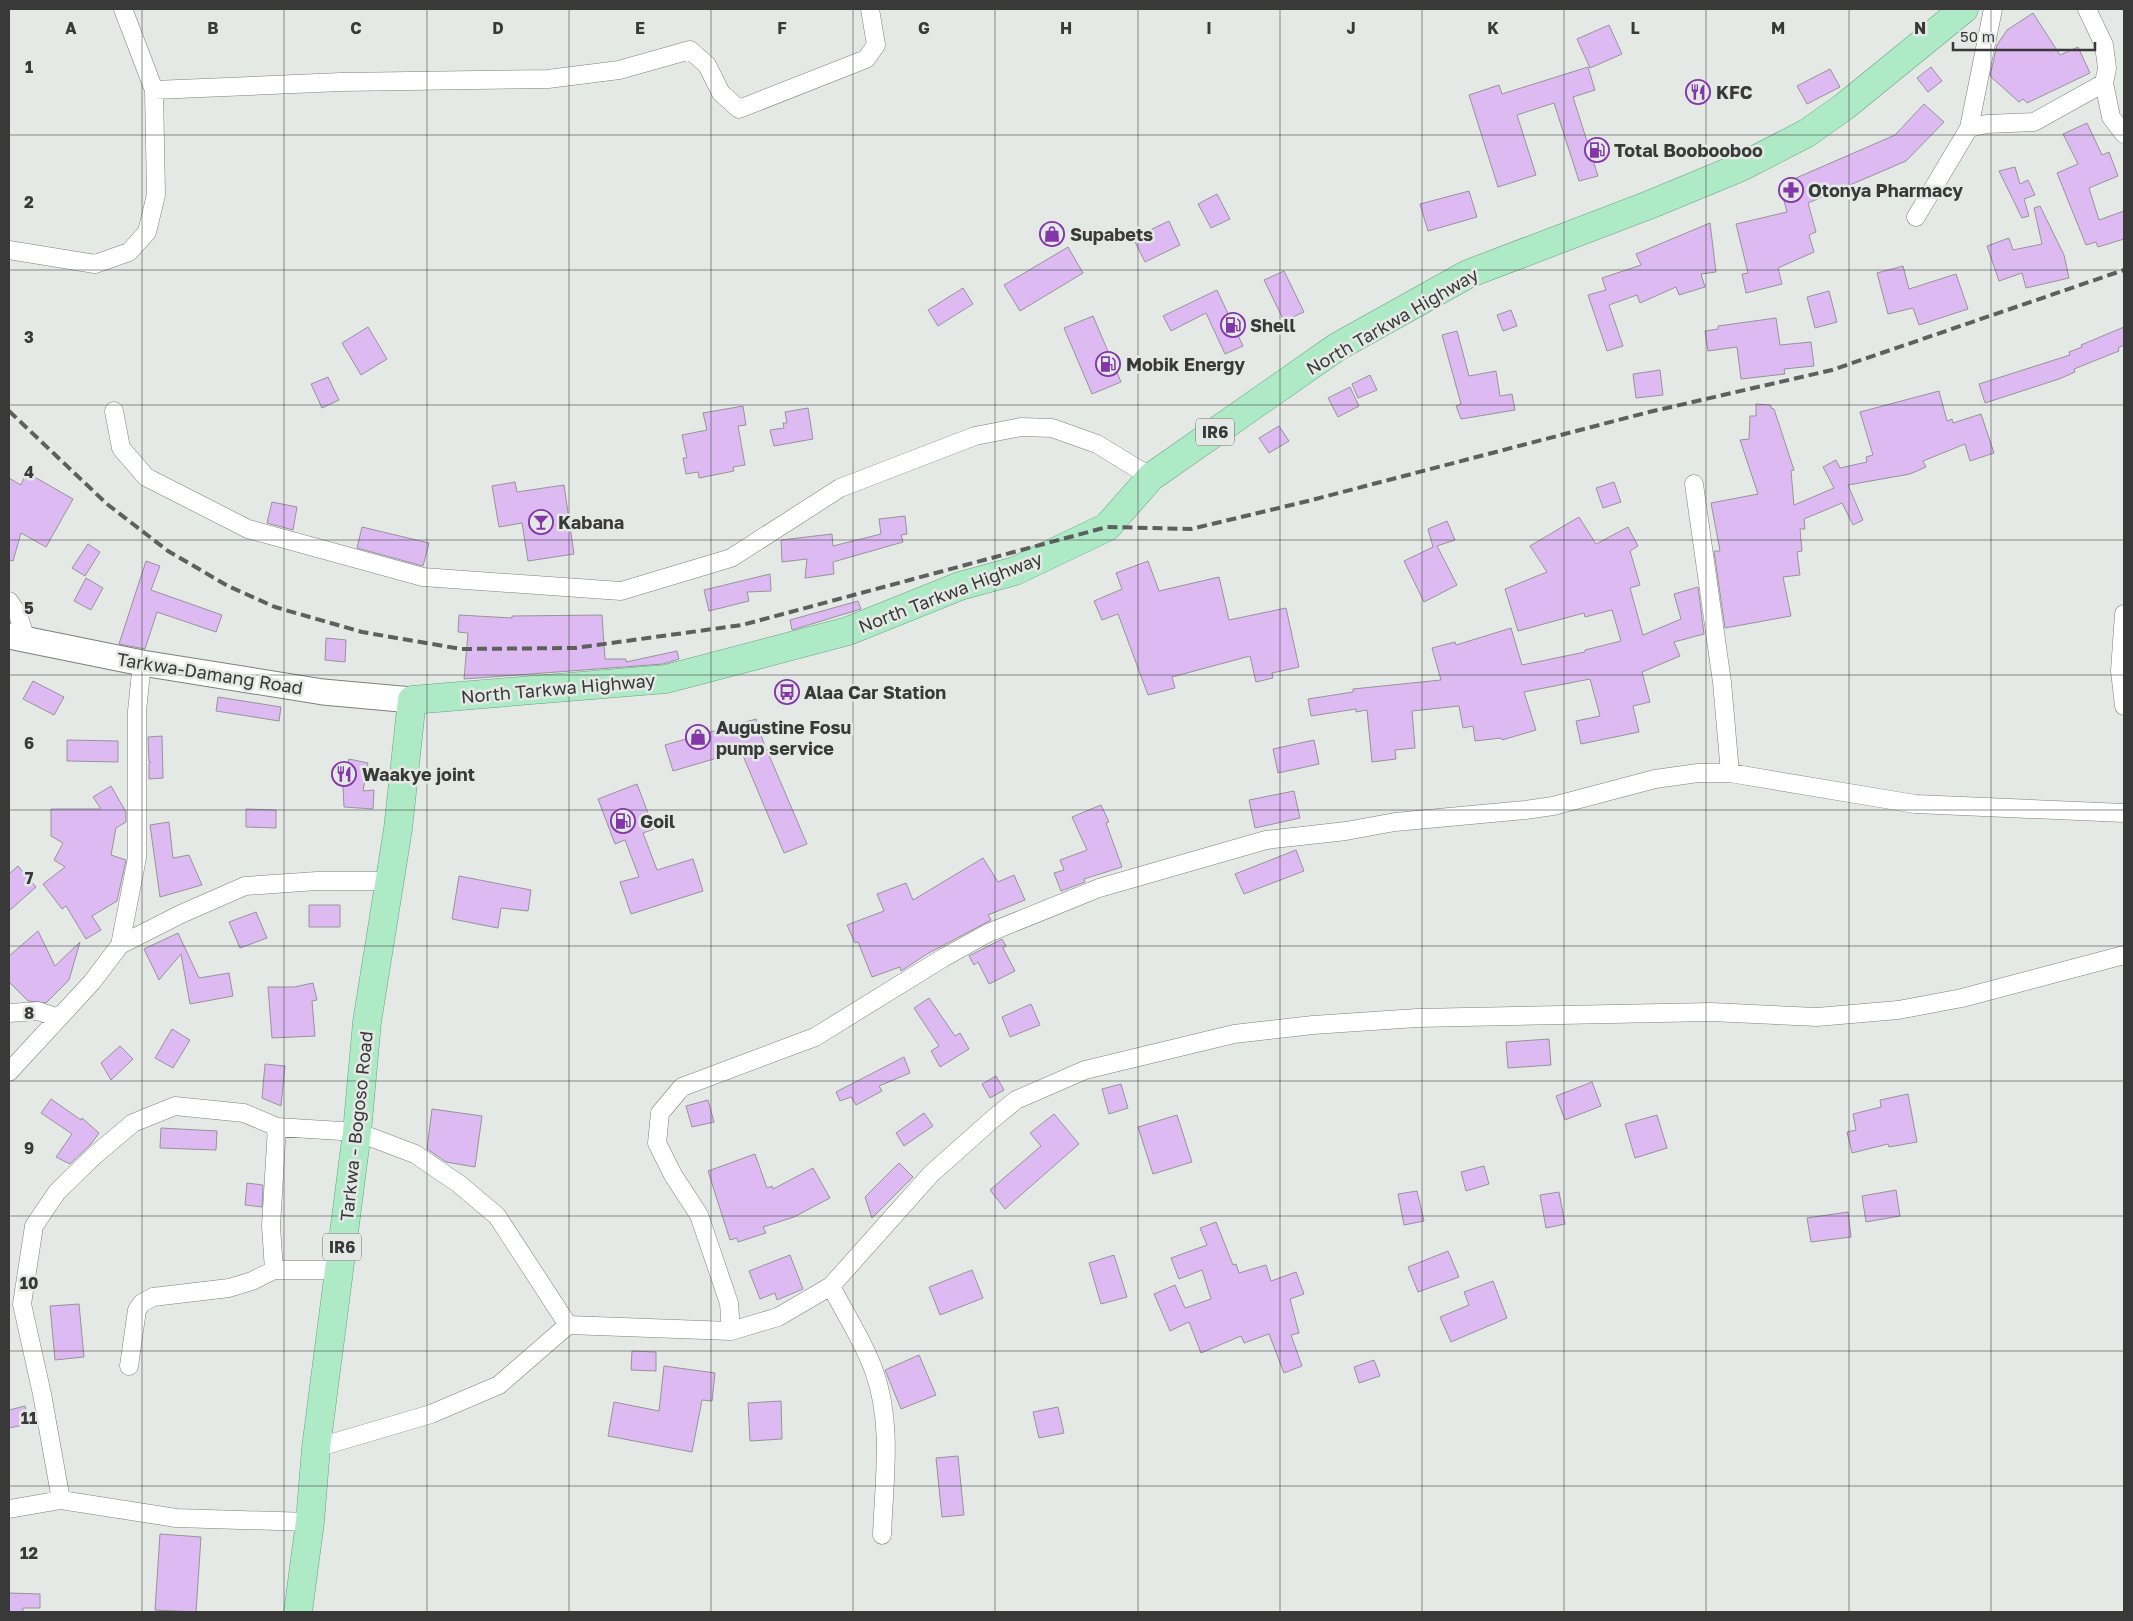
<svg xmlns="http://www.w3.org/2000/svg" width="2133" height="1621" font-family="'Golos Text',sans-serif">
  <rect width="100%" height="100%" fill="#e4e9e6"/>
  <path fill="#ddbaf2" stroke="#979498" d="M2033,13L2060,55L2078,47L2090,73L2027,103L2023,99L2019,102L1990,76L1997,45L2007,30Z
    M1609,25L1622,54L1590,68L1577,39Z
    M1588,67L1595,90L1573,97L1598,176L1579,181L1554,103L1517,115L1536,175L1498,187L1469,95L1499,85L1502,94Z
    M1931,67L1942,81L1928,92L1917,78Z
    M1830,69L1840,87L1807,104L1797,86Z
    M1924,104L1944,122L1906,161L1808,203L1816,232L1809,235L1814,252L1778,268L1782,284L1746,293L1742,274L1748,273L1736,224L1787,212L1780,185L1895,135Z
    M2087,123L2102,155L2109,152L2118,176L2089,188L2099,220L2124,211V239L2098,247L2096,242L2086,245L2057,173L2078,164L2063,134Z
    M2015,167L2020,184L2028,180L2035,195L2024,199L2029,216L2022,218L1999,171Z
    M1469,191L1477,217L1428,231L1420,204Z
    M1217,194L1230,219L1211,228L1198,204Z
    M2040,206L2064,255L2069,278L2026,288L2022,273L1999,281L1987,246L2009,238L2013,250L2042,244L2034,208Z
    M1169,221L1180,245L1145,262L1133,238Z
    M1710,223L1716,272L1701,274L1705,287L1679,295L1676,287L1640,303L1637,295L1609,305L1623,346L1607,351L1588,295L1606,290L1602,278L1641,265L1636,254Z
    M1068,247L1083,273L1020,311L1004,285Z
    M1903,266L1909,289L1956,274L1968,309L1919,325L1913,308L1888,314L1877,273Z
    M1284,271L1304,312L1284,321L1264,280Z
    M963,288L973,304L938,326L928,310Z
    M1217,290L1243,346L1225,354L1206,313L1171,331L1163,316Z
    M1829,291L1837,322L1815,328L1807,297Z
    M1511,310L1517,326L1503,331L1497,315Z
    M1093,316L1121,382L1092,394L1064,328Z
    M1776,318L1780,345L1811,342L1814,366L1784,369L1785,374L1741,379L1737,347L1708,351L1705,331L1718,329V326Z
    M368,327L387,359L361,375L342,343Z
    M2124,327V345L2118,348L2119,351L2074,369L2075,372L2059,379L1985,403L1979,384L2070,355L2069,352L2082,347L2081,345Z
    M1457,331L1469,376L1496,371L1500,396L1512,394L1515,410L1461,419L1456,406L1461,404L1442,335Z
    M1660,370L1663,395L1636,398L1633,374Z
    M1370,375L1377,390L1358,398L1352,384Z
    M328,377L339,400L322,408L311,384Z
    M1350,387L1359,406L1338,417L1328,398Z
    M1939,391L1947,421L1952,419L1953,423L1981,414L1994,453L1970,461L1965,444L1923,461L1926,467L1910,474L1848,485L1863,520L1853,525L1842,503L1804,519L1805,529H1800L1802,551L1797,552L1800,575L1783,577L1791,616L1725,628L1714,551H1720L1711,503L1758,494L1740,440L1749,439L1750,416H1756V404L1771,405V408L1774,409L1794,470L1791,471L1794,505L1834,488L1823,467L1836,460L1840,468L1867,462L1866,457L1873,455L1860,412Z
    M743,406L746,425L738,426L745,465L733,467L734,471L699,478L698,472L686,474L683,458H687L682,435L707,430L703,413Z
    M808,408L813,439L774,446L770,430L784,428L783,423H787L785,412Z
    M1279,426L1289,441L1269,453L1259,438Z
    M26,472L73,499L46,547L21,533L13,561L9,560V478L21,485Z
    M515,482L517,492L564,485L574,554L528,561L522,523L499,527L492,486Z
    M1614,482L1621,502L1603,508L1596,488Z
    M272,502L297,507L293,530L267,523Z
    M905,516L907,534L901,535L903,542L833,562L834,574L805,578L807,559L782,562L781,540L832,534L833,546L881,534L879,519Z
    M1579,517L1596,544L1628,527L1638,546L1630,551L1640,585L1630,588L1643,635L1681,619L1674,594L1698,587L1704,634L1674,642L1680,656L1642,672L1650,702L1633,706L1639,732L1581,744L1576,721L1600,716L1590,679L1524,692L1536,730L1502,740L1501,738L1475,741L1473,726L1463,728L1459,706L1412,711L1415,748L1395,750L1396,759L1372,762L1367,710L1356,712V709L1311,716L1308,699L1353,692V689L1441,680L1432,648L1455,642L1456,645L1511,628L1522,665L1585,652V650L1621,641L1612,610L1585,617L1584,613L1518,631L1505,589L1547,572L1530,546Z
    M1447,521L1455,540L1437,546L1457,585L1424,602L1404,561L1433,547L1428,529Z
    M362,527L429,543L423,566L357,548Z
    M88,544L100,552L85,576L72,568Z
    M146,561L160,566L151,590L222,615L216,632L157,612L145,649L119,644Z
    M1148,561L1159,591L1219,577L1229,620L1286,608L1299,667L1272,673L1273,678L1256,682L1250,656L1172,677L1175,688L1148,695L1118,614L1102,620L1094,601L1122,589L1116,573Z
    M770,574L771,591L747,592L749,601L709,611L704,590Z
    M86,578L103,588L91,610L74,601Z
    M858,601L861,609L792,630L790,620Z
    M459,615L512,618V616L602,615L605,659H626V662L677,651L679,659L663,664L464,679L468,633L458,632Z
    M326,638L346,640L345,662L325,660Z
    M33,681L64,697L54,715L23,699Z
    M218,697L281,707L279,721L216,711Z
    M756,719L763,741L807,844L784,853L741,751L673,771L665,745Z
    M162,736L163,778L149,779V764L151,762H149L148,737Z
    M67,740L118,741V762L67,761Z
    M1314,740L1319,764L1278,773L1273,749Z
    M349,759L368,763L363,791L374,790L373,809L344,807L343,787Z
    M637,784L654,829L643,833L657,870L693,859L703,891L631,914L620,882L639,877L625,840L615,844L598,799Z
    M111,786L126,812V822L116,828L111,855L126,860L117,901L92,916L101,930L86,939L66,906L62,909L43,884L65,867L54,860L63,843L51,836V809H101L93,797Z
    M1294,791L1300,818L1255,828L1249,800Z
    M1101,805L1109,822L1106,823L1122,867L1084,879L1085,882L1061,891L1054,873L1064,870L1060,860L1087,850L1072,817Z
    M246,809L276,810V828L246,827Z
    M169,822L173,858L189,855L202,885L160,897L150,825Z
    M1296,850L1304,871L1244,894L1235,874Z
    M983,858L998,882L1014,875L1025,900L988,915L991,920L927,954L901,971L900,967L872,977L858,942L855,943L847,925L884,911L877,894L906,883L913,900Z
    M18,866L36,887L9,911V874Z
    M459,876L531,890L528,911L501,908L498,928L452,919Z
    M309,905H340V927H309Z
    M256,912L267,938L240,948L229,922Z
    M38,931L55,966L80,942L69,980L46,1003L28,1001L9,982V956Z
    M178,933L199,978L229,973L233,996L190,1004L181,954L159,980L144,949Z
    M1002,939L1006,946L1003,948L1015,971L989,984L978,962L974,965L969,956Z
    M313,983L317,1000L312,1001L315,1036L272,1038L268,987H294Z
    M929,998L955,1036L960,1033L969,1049L940,1067L931,1051L939,1046L914,1008Z
    M1031,1004L1040,1025L1010,1037L1002,1017Z
    M172,1029L190,1040L173,1068L155,1058Z
    M1549,1039L1551,1065L1508,1068L1506,1042Z
    M120,1046L133,1059L111,1080L101,1063Z
    M904,1057L910,1073L879,1086L882,1091L856,1105L851,1097L840,1101L836,1092Z
    M265,1064L285,1066L281,1106L262,1098Z
    M996,1076L1004,1090L990,1098L982,1084Z
    M1592,1082L1601,1106L1565,1120L1556,1096Z
    M1121,1084L1128,1108L1109,1114L1102,1089Z
    M1908,1094L1917,1142L1889,1147L1888,1144L1852,1153L1847,1132L1856,1130L1853,1114L1881,1107L1880,1100Z
    M51,1099L81,1120L82,1118L99,1133L91,1144L70,1164L56,1157L72,1134L41,1113Z
    M708,1100L714,1122L692,1127L686,1106Z
    M432,1109L482,1116L475,1167L446,1162L427,1149Z
    M924,1113L933,1126L904,1146L896,1133Z
    M1054,1114L1079,1144L1005,1209L990,1190L1041,1146L1030,1133Z
    M1177,1115L1192,1162L1153,1174L1138,1127Z
    M1657,1115L1667,1148L1635,1158L1625,1124Z
    M161,1128L217,1131L216,1150L160,1148Z
    M755,1154L767,1188L772,1186L773,1189L813,1168L830,1198L794,1217L763,1227L766,1233L738,1242L737,1238L730,1240L708,1171Z
    M899,1163L913,1177L872,1218L865,1197Z
    M1484,1166L1489,1184L1466,1191L1461,1172Z
    M247,1183L263,1185L262,1207L245,1205Z
    M1896,1190L1900,1216L1866,1222L1862,1196Z
    M1417,1191L1424,1221L1404,1225L1398,1194Z
    M1559,1192L1565,1224L1546,1228L1540,1195Z
    M1848,1212L1851,1237L1811,1242L1807,1218Z
    M1216,1222L1233,1265L1236,1264L1239,1273L1266,1265L1271,1281L1296,1272L1304,1294L1290,1299L1299,1333L1291,1335L1302,1366L1284,1373L1269,1334L1244,1343L1241,1336L1201,1353L1189,1322L1170,1331L1154,1294L1175,1285L1185,1308L1211,1299L1202,1270L1179,1279L1171,1258L1207,1245L1200,1228Z
    M1448,1251L1459,1277L1418,1292L1408,1267Z
    M790,1255L803,1289L777,1300L775,1293L760,1299L749,1271Z
    M1114,1255L1127,1297L1101,1304L1089,1263Z
    M972,1270L983,1298L940,1315L929,1287Z
    M1493,1281L1507,1318L1451,1342L1440,1317L1469,1305L1464,1292Z
    M79,1304L84,1357L55,1360L50,1306Z
    M632,1351L656,1352V1371L631,1370Z
    M919,1355L936,1395L901,1409L885,1370Z
    M1374,1360L1380,1376L1359,1383L1354,1367Z
    M664,1366L715,1373L712,1401L702,1400L692,1452L608,1436L614,1402L659,1411Z
    M781,1401L782,1439L750,1441L748,1403Z
    M25,1406L29,1424L9,1428V1410Z
    M1058,1407L1064,1433L1039,1438L1033,1412Z
    M958,1456L964,1515L942,1517L936,1458Z
    M160,1534L201,1537L196,1612L155,1610Z
    M9,1593L40,1594V1608H23V1612H9Z"/>
  <g fill="none" stroke-linecap="round" stroke-linejoin="round">
    <defs>
      <path id="minor" d="M2087,9L2104,45L2107,68L2104,83L2111,117L2124,134
        M154,90L341,82L548,79L619,70L690,50L707,65L721,93L739,109L866,59L876,45L870,9
        M1969,128L1993,9
        M1916,217L1969,128L1987,124L2034,122L2104,83
        M9,250L95,264L129,252L147,232L156,195L154,90L123,9
        M114,411L121,448L146,477L248,529L423,577L621,591L731,558L840,488L975,436L1021,427L1052,428L1097,444L1151,477
        M1694,484L1722,682L1730,773
        M9,601L18,614L26,640
        M2124,614L2120,671L2124,706
        M120,945L137,858V711L142,663
        M9,1013L38,1011L59,1018
        M9,1072L92,982L120,945L181,914L245,886L317,881H388
        M274,1270L271,1226L277,1127
        M831,1286C845,1314 864,1342 874,1371C893,1423 884,1481 882,1535
        M731,1331L778,1317L831,1286L931,1174L994,1118L1016,1100L1085,1070L1234,1034L1313,1025L1417,1018L1711,1012L1817,1017L1898,1010L1962,998L2124,955
        M129,1366L137,1310L142,1303L153,1297L229,1288L252,1281L274,1270H339
        M316,1448L431,1414L499,1385L568,1325
        M61,1500L42,1394L22,1304L34,1226L57,1192L95,1155L133,1123L175,1106L244,1113L277,1127L357,1132L415,1154L459,1184L497,1216L568,1325L731,1331L729,1303L699,1215L673,1175L657,1143L660,1113L682,1087L815,1037L943,958L988,933L1099,888L1266,840L1346,831L1395,822L1525,810L1553,806L1655,779L1698,773H1730L1915,804L2124,813
        M9,1509L61,1500L176,1518L310,1522"/>
      <path id="secondary" d="M9,636L142,663L323,692L412,700"/>
      <path id="primary" d="M298,1612L310,1522L316,1448L357,1132L367,1022L398,829L412,700L666,679L848,631L960,586L1015,571L1107,527L1151,477L1337,347L1468,274L1649,205L1741,167L1807,133L1845,106L1964,9"/>
    </defs>
    <use href="#minor" stroke="#7c817e" stroke-width="19"/>
    <use href="#secondary" stroke="#7c817e" stroke-width="27"/>
    <use href="#primary" stroke="#63a37c" stroke-width="29"/>
    <use href="#minor" stroke="#fff" stroke-width="18"/>
    <use href="#secondary" stroke="#fff" stroke-width="25"/>
    <use href="#primary" stroke="#afeac7" stroke-width="28"/>
    <path stroke="#5e605e" stroke-width="4" stroke-dasharray="10 5" stroke-linecap="butt" d="M9,411L107,504L168,551L228,586L275,607L362,632L461,649L575,648L742,625L1107,527L1191,529L1308,501L1649,412L1832,370L2124,270"/>
  </g>
  <path fill="none" stroke="#383938" stroke-width="1" stroke-opacity="0.55" d="M142,9V1612M284,9V1612M427,9V1612M569,9V1612M711,9V1612M853,9V1612M995,9V1612M1138,9V1612M1280,9V1612M1422,9V1612M1564,9V1612M1706,9V1612M1849,9V1612M1991,9V1612M9,135H2124M9,270H2124M9,405H2124M9,540H2124M9,675H2124M9,810H2124M9,946H2124M9,1081H2124M9,1216H2124M9,1351H2124M9,1486H2124"/>
  <defs>
    <symbol id="restaurant-ring" viewBox="-11 -11 22 22"><circle r="9.5" fill="#e4e9e6" stroke="#8336a8" stroke-width="1.5"/><path d="M-5-6h1v4h1v-4h1v4h1v-4h1v5L-1.5 .5V6h-2V.5L-5-1ZM5-6V6H3V1.5H1.5Q1.5-4 5-6Z" fill="#8336a8"/></symbol>
    <symbol id="fuel-ring" viewBox="-11 -11 22 22"><circle r="9.5" fill="#e4e9e6" stroke="#8336a8" stroke-width="1.5"/><path d="M-5.5-6h7V0h2V4h1.3V-2.5L3-4.5l.8-.8L6-3V5H2.5V1h-1V6h-7ZM-4.2-4.7v3.2H.2V-4.7Z" fill="#8336a8"/></symbol>
    <symbol id="pharmacy-ring" viewBox="-11 -11 22 22"><circle r="9.5" fill="#e4e9e6" stroke="#8336a8" stroke-width="1.5"/><path d="M-2-6h4v4h4v4h-4v4h-4v-4h-4v-4h4Z" fill="#8336a8"/></symbol>
    <symbol id="shop-ring" viewBox="-11 -11 22 22"><circle r="9.5" fill="#e4e9e6" stroke="#8336a8" stroke-width="1.5"/><path d="M-5-2.5h2.3a2.7 3.5 0 0 1 5.4 0H5L5.5 6h-11ZM-1.5-2.5h3a1.5 2.3 0 0 0-3 0Z" fill="#8336a8"/></symbol>
    <symbol id="bar-ring" viewBox="-11 -11 22 22"><circle r="9.5" fill="#e4e9e6" stroke="#8336a8" stroke-width="1.5"/><path d="M-6-5H6L.8 .8V4.5H3.5V6h-7V4.5H-.8V.8Z" fill="#8336a8"/></symbol>
    <symbol id="bus-ring" viewBox="-11 -11 22 22"><circle r="9.5" fill="#e4e9e6" stroke="#8336a8" stroke-width="1.5"/><path d="M-5-6H5V4H4V6H2V4H-2V6H-4V4H-5ZM-3.5-4V0h7V-4ZM-3.5 1.2v1.5H-2V1.2ZM2 1.2v1.5H3.5V1.2Z" fill="#8336a8"/></symbol>
  </defs>
  <g fill-rule="evenodd">
    <use href="#restaurant-ring" x="1684" y="78" width="28" height="28"/>
    <use href="#fuel-ring" x="1583" y="136" width="28" height="28"/>
    <use href="#pharmacy-ring" x="1777" y="176" width="28" height="28"/>
    <use href="#shop-ring" x="1038" y="220" width="28" height="28"/>
    <use href="#fuel-ring" x="1219" y="311" width="28" height="28"/>
    <use href="#fuel-ring" x="1094" y="350" width="28" height="28"/>
    <use href="#bar-ring" x="527" y="508" width="28" height="28"/>
    <use href="#bus-ring" x="773" y="678" width="28" height="28"/>
    <use href="#shop-ring" x="684" y="723" width="28" height="28"/>
    <use href="#restaurant-ring" x="330" y="760" width="28" height="28"/>
    <use href="#fuel-ring" x="609" y="807" width="28" height="28"/>
  </g>
  <g text-anchor="middle" dominant-baseline="central" stroke-width="5" stroke-linejoin="round" paint-order="stroke">
    <g fill="#e4e9e6" stroke="#6c6e6c" stroke-width="1">
      <rect x="1196" y="418.5" width="38" height="27" rx="4"/>
      <rect x="323" y="1233.5" width="38" height="27" rx="4"/>
    </g>
    <g font-size="16" font-weight="bold" fill="#383938">
      <text x="1215" y="432">IR6</text>
      <text x="342" y="1247">IR6</text>
    </g>
    <g font-size="18" font-weight="bold" fill="#383938" stroke="#e4e9e6" text-anchor="start">
      <text x="1716" y="92">KFC</text>
      <text x="1614" y="150">Total Boobooboo</text>
      <text x="1808" y="190">Otonya Pharmacy</text>
      <text x="1070" y="234">Supabets</text>
      <text x="1250" y="325">Shell</text>
      <text x="1126" y="364">Mobik Energy</text>
      <text x="558" y="522">Kabana</text>
      <text x="804" y="692">Alaa Car Station</text>
      <text x="716" y="727">Augustine Fosu<tspan x="716" dy="21">pump service</tspan></text>
      <text x="362" y="774">Waakye joint</text>
      <text x="640" y="821">Goil</text>
    </g>
    <g font-size="18" fill="#383938" stroke="#e4e9e6">
      <text transform="translate(1392 321) rotate(-30)">North Tarkwa Highway</text>
      <text transform="translate(950 592) rotate(-21)">North Tarkwa Highway</text>
      <text transform="translate(210 673) rotate(9)">Tarkwa-Damang Road</text>
      <text transform="translate(558 688) rotate(-5)">North Tarkwa Highway</text>
      <text transform="translate(356 1126) rotate(-84)">Tarkwa - Bogoso Road</text>
    </g>
  </g>
  <g font-size="16" text-anchor="middle" font-weight="bold" fill="#383938" stroke="#e4e9e6" stroke-width="5" stroke-linejoin="round" paint-order="stroke">
    <text x="71" y="34">A</text>
    <text x="213" y="34">B</text>
    <text x="356" y="34">C</text>
    <text x="498" y="34">D</text>
    <text x="640" y="34">E</text>
    <text x="782" y="34">F</text>
    <text x="924" y="34">G</text>
    <text x="1066" y="34">H</text>
    <text x="1209" y="34">I</text>
    <text x="1351" y="34">J</text>
    <text x="1493" y="34">K</text>
    <text x="1635" y="34">L</text>
    <text x="1778" y="34">M</text>
    <text x="1920" y="34">N</text>
    <text x="29" y="73">1</text>
    <text x="29" y="208">2</text>
    <text x="29" y="343">3</text>
    <text x="29" y="478">4</text>
    <text x="29" y="614">5</text>
    <text x="29" y="749">6</text>
    <text x="29" y="884">7</text>
    <text x="29" y="1019">8</text>
    <text x="29" y="1154">9</text>
    <text x="29" y="1289">10</text>
    <text x="29" y="1424">11</text>
    <text x="29" y="1559">12</text>
  </g>
  <rect width="2133" height="1621" fill="none" stroke="#383938" stroke-width="20"/>
  <path d="M1953 42v8h142v-8" fill="none" stroke="#383938" stroke-width="2.5"/>
  <text x="1960" y="42" font-size="15" fill="#383938" stroke="#e4e9e6" stroke-width="4" paint-order="stroke">50 m</text>
</svg>
